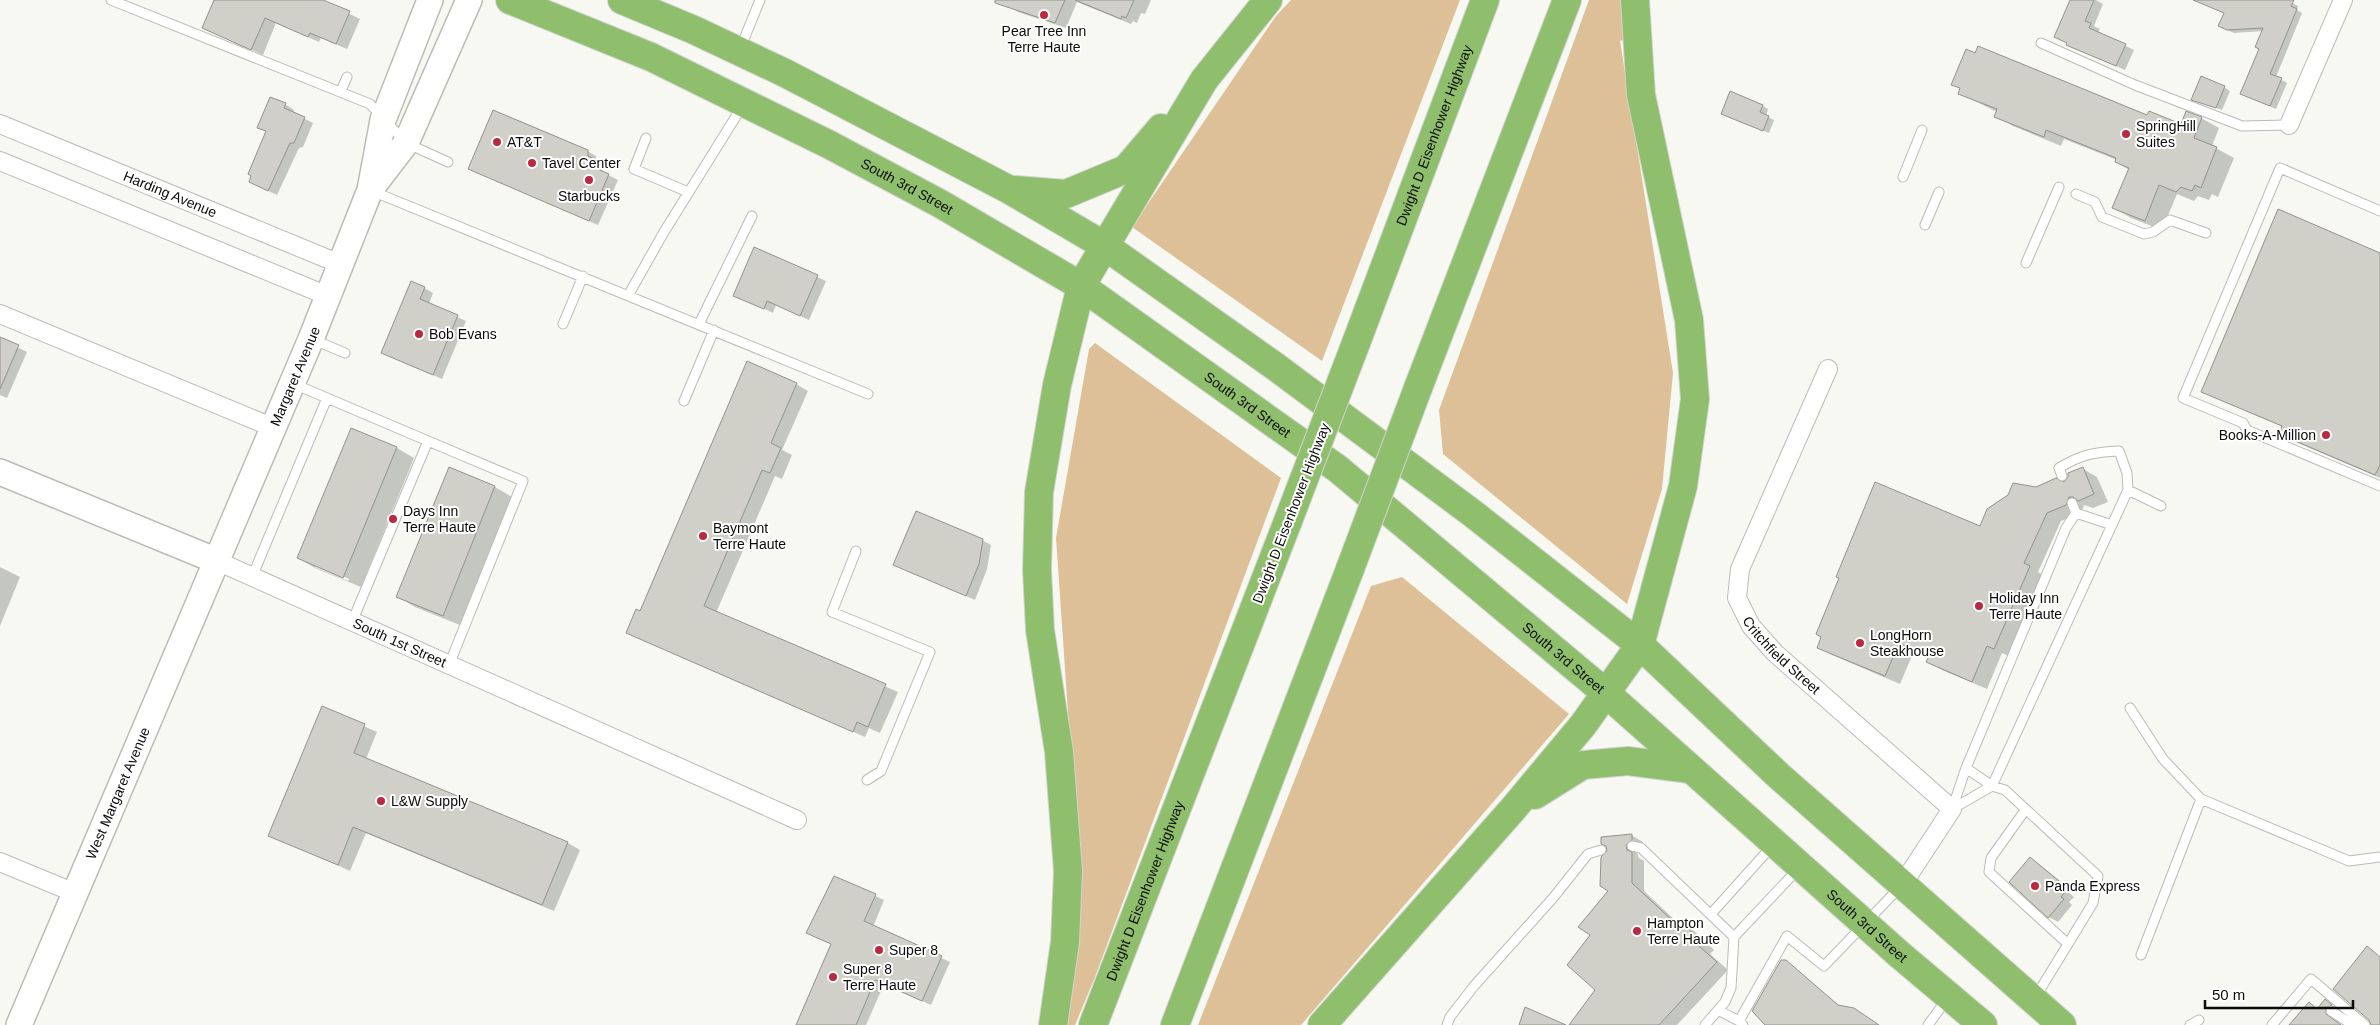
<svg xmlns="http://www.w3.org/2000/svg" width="2380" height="1025" font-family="Helvetica,sans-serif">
  <rect width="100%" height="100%" fill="#f6f8f1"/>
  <path fill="#dec098" d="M1291,0H1460L1322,361L1132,227L1276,16Z
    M1589,0H1628L1627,39L1620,41L1673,373L1662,489L1627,604L1443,454L1439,410Z
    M1095,343L1281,478L1095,977L1075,1025H1065L1082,871L1069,727L1056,538L1089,349Z
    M1402,577L1569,714L1301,1025H1198L1371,586Z"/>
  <path fill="#0003" fill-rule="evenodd" d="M215,0H320L360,19L347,49L321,38L319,42L276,23L263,55L203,28Z
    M1010,0H1151L1145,14L1141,13L1137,23L1133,21L1131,24L1077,2L1066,28L1018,12L1008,6Z
    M2072,0H2096L2103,4L2094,26L2100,29L2098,33L2134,50L2125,70L2077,49Z
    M2219,0H2287L2298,6L2297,10L2302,13L2276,77L2287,83L2276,109L2248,97L2263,31L2234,33L2225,29V13Z
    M1953,84L2148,116L2182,126L2201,118L2219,128L2212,146L2234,158L2218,197L2212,194L2209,200L2198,196L2194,201L2177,194L2162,230L2131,218L2114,208L2129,170L2116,162L2117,160L2064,139L2061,146L2013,126L1996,116L1997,112L1959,93L1961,89Z
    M2224,87L2230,91L2222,110L2193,99Z
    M271,98L285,104L294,110L293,113L313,123L303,147L299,148L277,195L250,182L267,132L259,128Z
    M1763,106L1768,109L1766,116L1774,120L1769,133L1722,114Z
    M587,151L596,156L597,162L604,166L602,172L618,180L598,225L469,169Z
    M755,249L826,281L809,320L776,305L773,313L735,295Z
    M2380,254V478L2291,440L2280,434L2283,427L2203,392Z
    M424,288L433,293L429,304L466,321L442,379L382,353Z
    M0,339L27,352L7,398L0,395Z
    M796,384L808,391L782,450L792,455L782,479L775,476L716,613L898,692L880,733L869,728L865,737L628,632Z
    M352,429L397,448L414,458L361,587L315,568L298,558ZM315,564L349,579L348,581L315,567Z
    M449,469L495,487L512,497L460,625L415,607L398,597Z
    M2083,469L2097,477L2108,502L2093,508L2084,505L2081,513L2061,521L2038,572L2043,575L2009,656L2002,653L1987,689L1942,670L1928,662L1929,657L1914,651L1900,684L1832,655L1818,647L2036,488L2064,484Z
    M982,540L991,545L987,569L975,600L894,564Z
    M0,567L20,577L0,626Z
    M323,708L377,732L366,759L568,843L580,850L554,911L366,833L350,871L270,835Z
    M1631,835L1643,842V847L1637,852L1639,858L1644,861V891L1678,923L1679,920L1690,927L1714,950L1710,954L1728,970L1677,1025H1571L1597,990L1591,935L1610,891L1602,885Z
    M2031,858L2068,887L2065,890L2074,897L2069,902L2072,905L2058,922L2049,917Z
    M835,877L884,900L873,927L950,962L931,1005L884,984L866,1025H798L833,944L808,933Z
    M2330,1004L2335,1008L2330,1011L2332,1020L2340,1025H2291Z"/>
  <path fill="#d0cfc8" stroke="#93928c" d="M214,0H323L350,11L336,44L310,33L308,37L265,18L251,50L202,28Z
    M995,0H1065L1055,23L995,3Z
    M1075,0H1134L1126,18L1122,16L1121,19Z
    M2070,0H2094L2085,21L2091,23L2089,28L2126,44L2116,66L2066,45L2067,43L2054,37Z
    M2193,0H2294L2291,6L2297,9L2270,74L2282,78L2270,106L2240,94L2259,49L2255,47L2263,28L2227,30L2218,26L2224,13Z
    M1978,46L2147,115L2149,111L2181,124L2186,111L2202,117L2194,138L2217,147L2201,188L2195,185L2192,191L2181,187L2176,192L2159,185L2145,221L2112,208L2129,168L2115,162L2116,158L2046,130L2044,137L1994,117L1997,109L1958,94L1960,88L1951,85L1966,49L1975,53Z
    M2201,76L2225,86L2216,108L2191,100Z
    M1730,91L1763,105L1760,112L1769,116L1763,131L1721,114Z
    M270,97L286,103L284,108L305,117L294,143H290L268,191L249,182L251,176L248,174L266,131L257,128Z
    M493,110L588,150V156L596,160L593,167L609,174L589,221L468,169Z
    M2278,209L2380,253V465L2375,475L2279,434L2282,426L2201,392Z
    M754,247L818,275L800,316L767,301L764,309L733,296Z
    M411,281L425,287L420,299L458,315L433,375L381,353Z
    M0,337L19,345L0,389Z
    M747,361L797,383L771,443L781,448L770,473L762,470L704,606L886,684L868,727L857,722L853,732L626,633L636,609L640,611Z
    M351,428L397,447L343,578L297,558Z
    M449,467L495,486L443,616L396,597Z
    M2083,467L2094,494L2078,501L2073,497H2069L2066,505L2047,513L2024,563L2030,566L1994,649L1987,646L1972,682L1926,662L1929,656L1899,643L1885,676L1817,648L1821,637L1816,634L1839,578L1836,577L1875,482L1980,526L1987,509L2008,495L2013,483L2036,487L2056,478L2064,482L2068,477V473Z
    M916,511L983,539L979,564L966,596L893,565Z
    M322,706L365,724L354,753L568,842L542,905L353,827L338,865L268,836Z
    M1632,834V840L1626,845L1627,850L1632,852V883L1676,924L1678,919L1703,943L1699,946L1717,962L1659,1025H1569L1595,990L1567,965L1590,935L1578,927L1608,891L1600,886L1601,857L1607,851L1606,846L1601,844V837Z
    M2030,857L2060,882L2057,884L2066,891L2061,897L2064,899L2048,918L2009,882Z
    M834,876L876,894L864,921L942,956L922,1001L875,980L856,1025H796L831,944L806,933Z
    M2367,946L2380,957V1025H2371L2369,1020L2333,989Z
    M1781,960H1786L1838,1005L1854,1008L1879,1025H1765L1752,1011Z
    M2325,999L2332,1005L2326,1008V1014L2341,1025H2289L2309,1002L2317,1009Z
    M1525,1007L1566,1025H1519Z"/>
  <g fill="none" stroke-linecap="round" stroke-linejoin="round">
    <defs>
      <path id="lane" d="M111,0L370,104L406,143L448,162
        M2041,43L2135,85L2242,126L2289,125
        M740,49L760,0
        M341,91L347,77
        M646,138L634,169L688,192
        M1903,177L1922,130
        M372,191L868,394
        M2076,194L2095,202L2102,217L2144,234L2153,232L2170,220L2206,233
        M2380,211L2280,168L2183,398L2243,423L2247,430L2380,486
        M1925,225L1939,192
        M2026,263L2059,187
        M629,294L664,232L743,105
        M563,324L583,276
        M699,324L752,216
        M314,340L345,353
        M294,384L428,441L352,622
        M684,401L714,330
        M428,441L523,481L449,665
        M2128,490L2161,506
        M2072,503L2076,513
        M2076,513L2112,525
        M856,551L832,612L930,652L881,771L867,780
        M252,577L327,398
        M2130,708L2163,759L2201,799L2349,861L2380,857
        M1966,768L1992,786L2005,790L2098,876L2093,903L2035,998
        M1952,809L1992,786L2128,490L2127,473L2119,451C2094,452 2080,455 2059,468L2062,476
        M1952,809L1966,768L2066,528L2076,513
        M2026,809L1991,858L1989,872L2068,944
        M1632,846L1641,848L1734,937L1731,988L1725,1002L1705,1025
        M1711,914L1772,846
        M1734,937L1799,868
        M2141,955L2201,799
        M1718,1010L1739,1021
        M2331,1011L2353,1025
        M1447,1025L1450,1017L1474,986L1553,898L1588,854L1601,850
        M1743,1025L1739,1021L1787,936L1824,966L1901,886
        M1928,1025L1947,999
        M2190,1025L2199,1020
        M2272,1025L2311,979L2365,1025"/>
      <g id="street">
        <path id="s1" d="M0,124L340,264"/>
        <path d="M2289,125L2343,0"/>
        <path d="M0,161L328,296"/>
        <path d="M0,314L274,428"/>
        <path id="s2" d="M1828,369L1740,569L1737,598L1751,626L1775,653L1952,809L1902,885"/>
        <path id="s3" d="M217,561L797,820"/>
        <path d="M0,862L75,893"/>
      </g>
      <g id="secondary">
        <path d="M373,186L406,143L469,0"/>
        <path d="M0,472L217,561"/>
        <path id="s4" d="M19,1025L311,339L370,190L383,120L430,0"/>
      </g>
      <g id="highway">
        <path id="s5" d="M510,0L651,57L830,145L939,203L1081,286L1338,469L1607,694L1900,955L1983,1025"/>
        <path d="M622,0L694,30L785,73L1008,189L1105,246L1276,367L1472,513L1640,645L1779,776L2062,1025"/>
        <path d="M1015,190L1066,194L1126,169L1161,128"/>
        <path id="s6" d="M1356,343L1485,0"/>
        <path d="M1418,388L1567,0"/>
        <path d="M1535,795L1583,765L1628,761L1690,769"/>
        <path d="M1053,1025L1065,942L1068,871L1059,752L1040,630L1037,570L1039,492L1057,385L1081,286L1204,80L1268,0"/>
        <path id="s7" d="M1093,1025L1288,521"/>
        <path d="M1175,1025L1350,569"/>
        <path d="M1322,1025L1513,809L1583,725L1640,645L1683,486L1695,399L1689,320L1641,95L1635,0"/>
      </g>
    </defs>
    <use href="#lane" stroke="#bbbcb5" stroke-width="11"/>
    <use href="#street" stroke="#bbbcb5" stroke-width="20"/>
    <use href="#secondary" stroke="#bbbcb5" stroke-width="28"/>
    <use href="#highway" stroke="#d3d3d3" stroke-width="30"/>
    <use href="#lane" stroke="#fff" stroke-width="9"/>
    <use href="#street" stroke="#fff" stroke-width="18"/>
    <use href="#secondary" stroke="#fff" stroke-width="25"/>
    <use href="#highway" stroke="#8fbf6d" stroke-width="28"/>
    <defs>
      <path id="highway-bridge" d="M1288,521L1356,343
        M1350,569L1418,388"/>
    </defs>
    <use href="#highway-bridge" stroke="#d3d3d3" stroke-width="30" stroke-linecap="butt"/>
    <use href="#highway-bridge" stroke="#8fbf6d" stroke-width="28"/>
  </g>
  <g fill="#ba2942" stroke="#fff" stroke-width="2">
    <circle cx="1044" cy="15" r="5"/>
    <circle cx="2126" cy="134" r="5"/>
    <circle cx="497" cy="142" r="5"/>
    <circle cx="532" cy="163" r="5"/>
    <circle cx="589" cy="180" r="5"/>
    <circle cx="419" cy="334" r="5"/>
    <circle cx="2326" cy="435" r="5"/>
    <circle cx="393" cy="519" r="5"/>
    <circle cx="703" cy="536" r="5"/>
    <circle cx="1979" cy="606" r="5"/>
    <circle cx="1860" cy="643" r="5"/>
    <circle cx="381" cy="801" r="5"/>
    <circle cx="2035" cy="886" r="5"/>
    <circle cx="1637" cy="931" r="5"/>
    <circle cx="879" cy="950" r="5"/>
    <circle cx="833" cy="977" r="5"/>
  </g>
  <g text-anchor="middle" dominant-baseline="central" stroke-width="4" stroke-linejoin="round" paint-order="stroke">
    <g font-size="14" fill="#0b0c09" stroke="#fff" text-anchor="start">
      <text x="1044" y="31" text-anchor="middle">Pear Tree Inn<tspan x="1044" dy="16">Terre Haute</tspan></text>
      <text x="2136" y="126">SpringHill<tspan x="2136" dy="16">Suites</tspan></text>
      <text x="507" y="142">AT&amp;T</text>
      <text x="542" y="163">Tavel Center</text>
      <text x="589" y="196" text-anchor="middle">Starbucks</text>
      <text x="429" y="334">Bob Evans</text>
      <text x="2316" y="435" text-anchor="end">Books-A-Million</text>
      <text x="403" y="511">Days Inn<tspan x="403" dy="16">Terre Haute</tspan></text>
      <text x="713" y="528">Baymont<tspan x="713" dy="16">Terre Haute</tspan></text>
      <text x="1989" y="598">Holiday Inn<tspan x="1989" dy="16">Terre Haute</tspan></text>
      <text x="1870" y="635">LongHorn<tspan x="1870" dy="16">Steakhouse</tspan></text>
      <text x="391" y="801">L&amp;W Supply</text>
      <text x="2045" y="886">Panda Express</text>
      <text x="1647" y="923">Hampton<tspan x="1647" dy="16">Terre Haute</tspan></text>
      <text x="889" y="950">Super 8</text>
      <text x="843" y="969">Super 8<tspan x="843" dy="16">Terre Haute</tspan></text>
    </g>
    <g font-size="14" fill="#0b0c09" stroke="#fff">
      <text stroke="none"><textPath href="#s6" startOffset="222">Dwight D Eisenhower Highway</textPath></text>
      <text stroke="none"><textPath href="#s5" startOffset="439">South 3rd Street</textPath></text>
      <text stroke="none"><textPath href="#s1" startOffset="184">Harding Avenue</textPath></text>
      <text stroke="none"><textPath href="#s4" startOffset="705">Margaret Avenue</textPath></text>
      <text stroke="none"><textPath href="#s5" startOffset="844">South 3rd Street</textPath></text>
      <text transform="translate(1291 513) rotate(-69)">Dwight D Eisenhower Highway</text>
      <text stroke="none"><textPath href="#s3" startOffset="200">South 1st Street</textPath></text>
      <text stroke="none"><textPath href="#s2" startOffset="321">Critchfield Street</textPath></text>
      <text stroke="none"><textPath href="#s5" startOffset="1249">South 3rd Street</textPath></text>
      <text stroke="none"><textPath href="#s4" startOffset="252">West Margaret Avenue</textPath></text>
      <text stroke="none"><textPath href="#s7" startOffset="144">Dwight D Eisenhower Highway</textPath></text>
      <text stroke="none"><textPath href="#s5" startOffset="1654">South 3rd Street</textPath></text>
    </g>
  </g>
  <path d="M2205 1000v8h148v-8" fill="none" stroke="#0b0c09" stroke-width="2.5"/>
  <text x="2212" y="1000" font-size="15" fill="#0b0c09" stroke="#ffffff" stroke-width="4" paint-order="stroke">50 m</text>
</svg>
